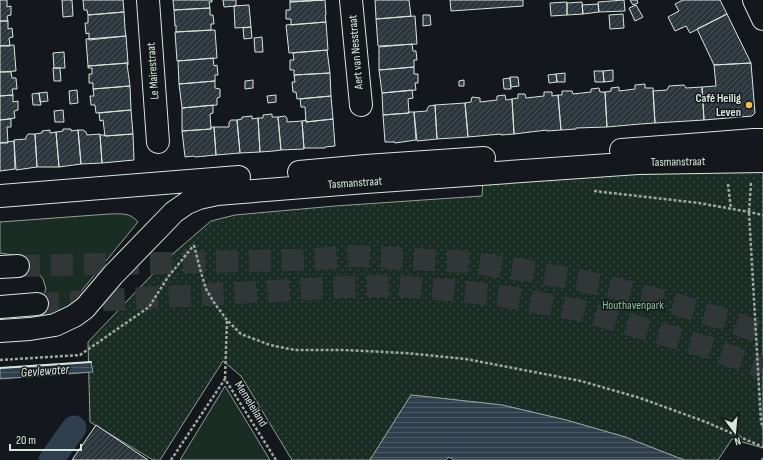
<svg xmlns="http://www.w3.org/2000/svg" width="763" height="460" font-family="'Sofia Sans Condensed',sans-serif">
  <defs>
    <pattern id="park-dots" width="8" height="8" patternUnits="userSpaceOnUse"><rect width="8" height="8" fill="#1a2d24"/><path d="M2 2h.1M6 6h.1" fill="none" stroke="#3b4b43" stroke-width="1.8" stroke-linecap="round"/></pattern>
    <pattern id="water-rules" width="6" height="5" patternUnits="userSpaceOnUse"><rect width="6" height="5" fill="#2f3f4d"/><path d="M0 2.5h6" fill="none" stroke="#4c5b66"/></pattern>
    <pattern id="building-hatch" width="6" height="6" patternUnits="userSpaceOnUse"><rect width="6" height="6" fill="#2c363c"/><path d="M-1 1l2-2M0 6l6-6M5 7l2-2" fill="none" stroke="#4a5358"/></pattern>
  </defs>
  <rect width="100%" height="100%" fill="#14181c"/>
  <path fill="#1a2d24" stroke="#939e99" d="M109,214C121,214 130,212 138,222L69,306L55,312L34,315L46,289L43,279L26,257L0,253V222Z
    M225,386L270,460H180Z"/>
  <path fill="url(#park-dots)" stroke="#939e99" d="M753,170L763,173V448L732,439L718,460H684L625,437L566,420L502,405L411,395L370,460H292L241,376L223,361L160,460H153L90,422L88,342L168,258L211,221L235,215L335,206L482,196L483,180Z"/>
  <path fill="url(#water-rules)" stroke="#939e99" d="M91,362L93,372L0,379V368Z
    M411,395L502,405L566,420L625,437L684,460H454L449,457L446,460H370Z"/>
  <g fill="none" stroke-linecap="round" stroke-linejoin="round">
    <path stroke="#2f3f4d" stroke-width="25" d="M51,460L74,428"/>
  </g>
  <path fill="url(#building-hatch)" stroke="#d8e6dc" d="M0,0H7V7L11,6V15L7,16L8,21H0Z
    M62,0H72L73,16L63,17Z
    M83,0H123L124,12L88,15L87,10H84Z
    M173,0H212V2H209L210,8L174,10Z
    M223,0H236V6L224,7Z
    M290,0H323L290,2Z
    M325,0L326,15H325L326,22L291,25V19H286V10H290V2Z
    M375,0H409L411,16L376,19V18Z
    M450,0H523V6L451,11Z
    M624,0L625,11L599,12L598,2Z
    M630,0H637L638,3L633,5Z
    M683,0H720L727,14L690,33L686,26L675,31L668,17L679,11L675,4Z
    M567,2V15L551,16L550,3Z
    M582,2L583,14L567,15V3Z
    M598,4L599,12L583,14L582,5Z
    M249,5L251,27L235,28L234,6Z
    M636,5L643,17L635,21L629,8Z
    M210,8V15H213L214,24H211V30L176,32V25L175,26L174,10Z
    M124,12L125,29L126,36L89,40V33L86,34L85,23H88V15Z
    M623,14L624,28L610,29L609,15Z
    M727,14L751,63L714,65L697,29Z
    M423,15H430L431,25L423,26Z
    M415,16L417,44L378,46L376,19Z
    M0,21H8V29L12,28L13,37L9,38L10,46H0Z
    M326,22L328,50L289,53L286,25Z
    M251,27L252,38L244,39L243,28Z
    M215,30L217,58L177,61L175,32Z
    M126,36L128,63L88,66L86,39Z
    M262,37L263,52H255L254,38Z
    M412,44L413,51H416L417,60H414V67L379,70V47Z
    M14,45L16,71L0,72V46Z
    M327,50L330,73L294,75V70H290V60H294L293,53Z
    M64,52L65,68H54L53,53Z
    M213,58L214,66L217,65L218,75H215V81L179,84L178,61Z
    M128,63V65L127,64L130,86L93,89V83H89V74H92V68H88V66Z
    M751,63L755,113L752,116L704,120L702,87L716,86L714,65Z
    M414,67V74H418V83H415L416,90L382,93L379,70Z
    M53,68H60L61,81H54Z
    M613,70V81L604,82L603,71Z
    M594,71H603L604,82H595Z
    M0,72H11L12,78H16L17,89H12L13,95L0,96Z
    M330,73L331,96L297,99L296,92H293L292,82H295L294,75Z
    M565,73V82H557L556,74Z
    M556,74L557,82L549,83L548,75Z
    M510,77H518L519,86L511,87Z
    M510,78L511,89H504L503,79Z
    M253,80V88L245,89V81Z
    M464,80V86H459V81Z
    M215,81V88L220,89V97L217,98V105L182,108L179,84Z
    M645,84V88H653L655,123L640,124L607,127L605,92L611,91V88L619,87V91L635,89V85Z
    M684,85L686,88L702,87L704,120L655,123L653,91L667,90L669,86Z
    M130,86L131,110L96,113L95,105H91L90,96H94L93,89Z
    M599,88L600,92H605L607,127L576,128V129L561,130L558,95H562V91H572L573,94L591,92V89Z
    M77,90L78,103L70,104L69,91Z
    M412,90L413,98L408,99L409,113L383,115L382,93Z
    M47,92L48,101L40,102L39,93Z
    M544,92H552V96L558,95L561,130L547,131V130L514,134L512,99L518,98V94H525L526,98L544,96Z
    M39,93L41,105H33L32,94Z
    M13,95V102L18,101V110L14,111L15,118L0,120V96Z
    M276,95V102L268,103L267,96Z
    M505,95L506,100L512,99L514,134L501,135V134L468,137L465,103L471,102L472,97L480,98V102L497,100V96Z
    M331,96L333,119L306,122L305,107H301L300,99Z
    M465,103L468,137L437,139L435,105Z
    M213,105V113L210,114L211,129L182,131V108Z
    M435,105L437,139L417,141L414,112L427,111V109L429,106Z
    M63,110L64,122H55L54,111Z
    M131,110L133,134L105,136L103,120L100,121L99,113Z
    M409,112H414L416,140L395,143V142H385L383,115L409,113Z
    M272,114V117H278L281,150L274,151L260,152L258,118H263V115Z
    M252,116V119L258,118L260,152L240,153L237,120L242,119V117Z
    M285,116L287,118V122L302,121L304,149L281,150L278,117Z
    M11,119V127H7L8,143H0V120Z
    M333,119L335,146L325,147V148H304L302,121L306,120V122Z
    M231,120H237L240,153L216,155L214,127H229V122Z
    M211,127H214L216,155L195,157L194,156L185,157L182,131L211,129Z
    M63,129H71V131L78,130L81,164L59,167L56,132L63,131Z
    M50,130V133L56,132L59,167H37L35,134L42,133V131Z
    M78,130H83L86,132L87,135L100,134L102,163L81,164Z
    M28,134H35L37,167L16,170L14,140L26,139V137Z
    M133,134L134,160L102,163L100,135H105V136Z
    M14,141L15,169L0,171V143Z
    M96,425L148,460H72Z"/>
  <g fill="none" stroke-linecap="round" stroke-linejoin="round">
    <path stroke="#313739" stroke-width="22" stroke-dasharray="22 11" stroke-linecap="butt" d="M18,266L298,260L357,256L469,262L536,272L602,285L668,302L730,321L763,334
      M37,304L345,287L397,286L450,290L514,298L583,311L707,347L763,368"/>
    <defs>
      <path id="minor" d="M148,0L158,142
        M351,0L361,105
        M754,0L763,19
        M621,150L703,144L754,140H763
        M299,172L366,166L484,158
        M0,196L239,177
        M0,331L30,329L55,325L74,316L85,308L113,275L174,212L187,203L199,198L217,194L366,182L638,163L763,161"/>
      <path id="highway" d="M0,267L18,266
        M0,307L37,304"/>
    </defs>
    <use href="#minor" stroke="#d8e6dc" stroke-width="24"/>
    <use href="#highway" stroke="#d8e6dc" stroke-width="24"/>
    <path stroke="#9da8a2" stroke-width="2.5" stroke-dasharray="3 2" stroke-linecap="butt" d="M751,183L749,212L761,422L763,428
      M728,184L731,209
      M594,191L699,203L749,212L763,215
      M194,245L200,269L206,289L215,304L227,320L241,334L270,345L295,350H343L405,353L466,359L581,381L640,398L706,422L763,447
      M0,360L80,355L149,307L168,277L194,245
      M225,379L227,320
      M171,460L225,379L276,460
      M762,460L763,458"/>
    <use href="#minor" stroke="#14181c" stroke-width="22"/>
    <use href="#highway" stroke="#14181c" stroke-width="22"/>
    <path stroke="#d8e6dc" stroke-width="2" d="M0,368L91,362"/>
  </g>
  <circle fill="#ffb74d" stroke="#14181c" stroke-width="1.5" cx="749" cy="105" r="4"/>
  <g text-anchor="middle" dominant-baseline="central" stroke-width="3" stroke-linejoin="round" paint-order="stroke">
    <g font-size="12" fill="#d8e6dc" stroke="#14181c">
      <text transform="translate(356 52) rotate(-95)">Aert van Nesstraat</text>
      <text transform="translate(153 71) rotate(-94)">Le Mairestraat</text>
      <text transform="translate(678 162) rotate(-1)">Tasmanstraat</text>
      <text transform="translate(355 183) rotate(-4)">Tasmanstraat</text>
      <text transform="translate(251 404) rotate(58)">Memeleiland</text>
    </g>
    <g font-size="12" font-weight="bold" fill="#d8e6dc" stroke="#14181c" text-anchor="end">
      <text x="741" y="98">Café Heilig<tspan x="741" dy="14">Leven</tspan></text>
    </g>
    <g font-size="12" fill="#8ac095" stroke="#14181c">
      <text x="633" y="305">Houthavenpark</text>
    </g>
    <g font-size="13" font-style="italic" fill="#d8e6dc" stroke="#14181c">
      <text transform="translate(45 371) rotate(-4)">Gevlewater</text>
    </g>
  </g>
  <g transform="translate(735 432) rotate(164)" stroke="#14181c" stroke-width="3" paint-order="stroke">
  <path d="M0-3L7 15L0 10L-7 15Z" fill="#d8e6dc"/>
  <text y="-6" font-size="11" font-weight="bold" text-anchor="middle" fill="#d8e6dc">N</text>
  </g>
  <path d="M10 444v6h71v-6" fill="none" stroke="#d8e6dc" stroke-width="2"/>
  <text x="16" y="444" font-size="12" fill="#d8e6dc" stroke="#14181c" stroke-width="3" paint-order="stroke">20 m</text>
</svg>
